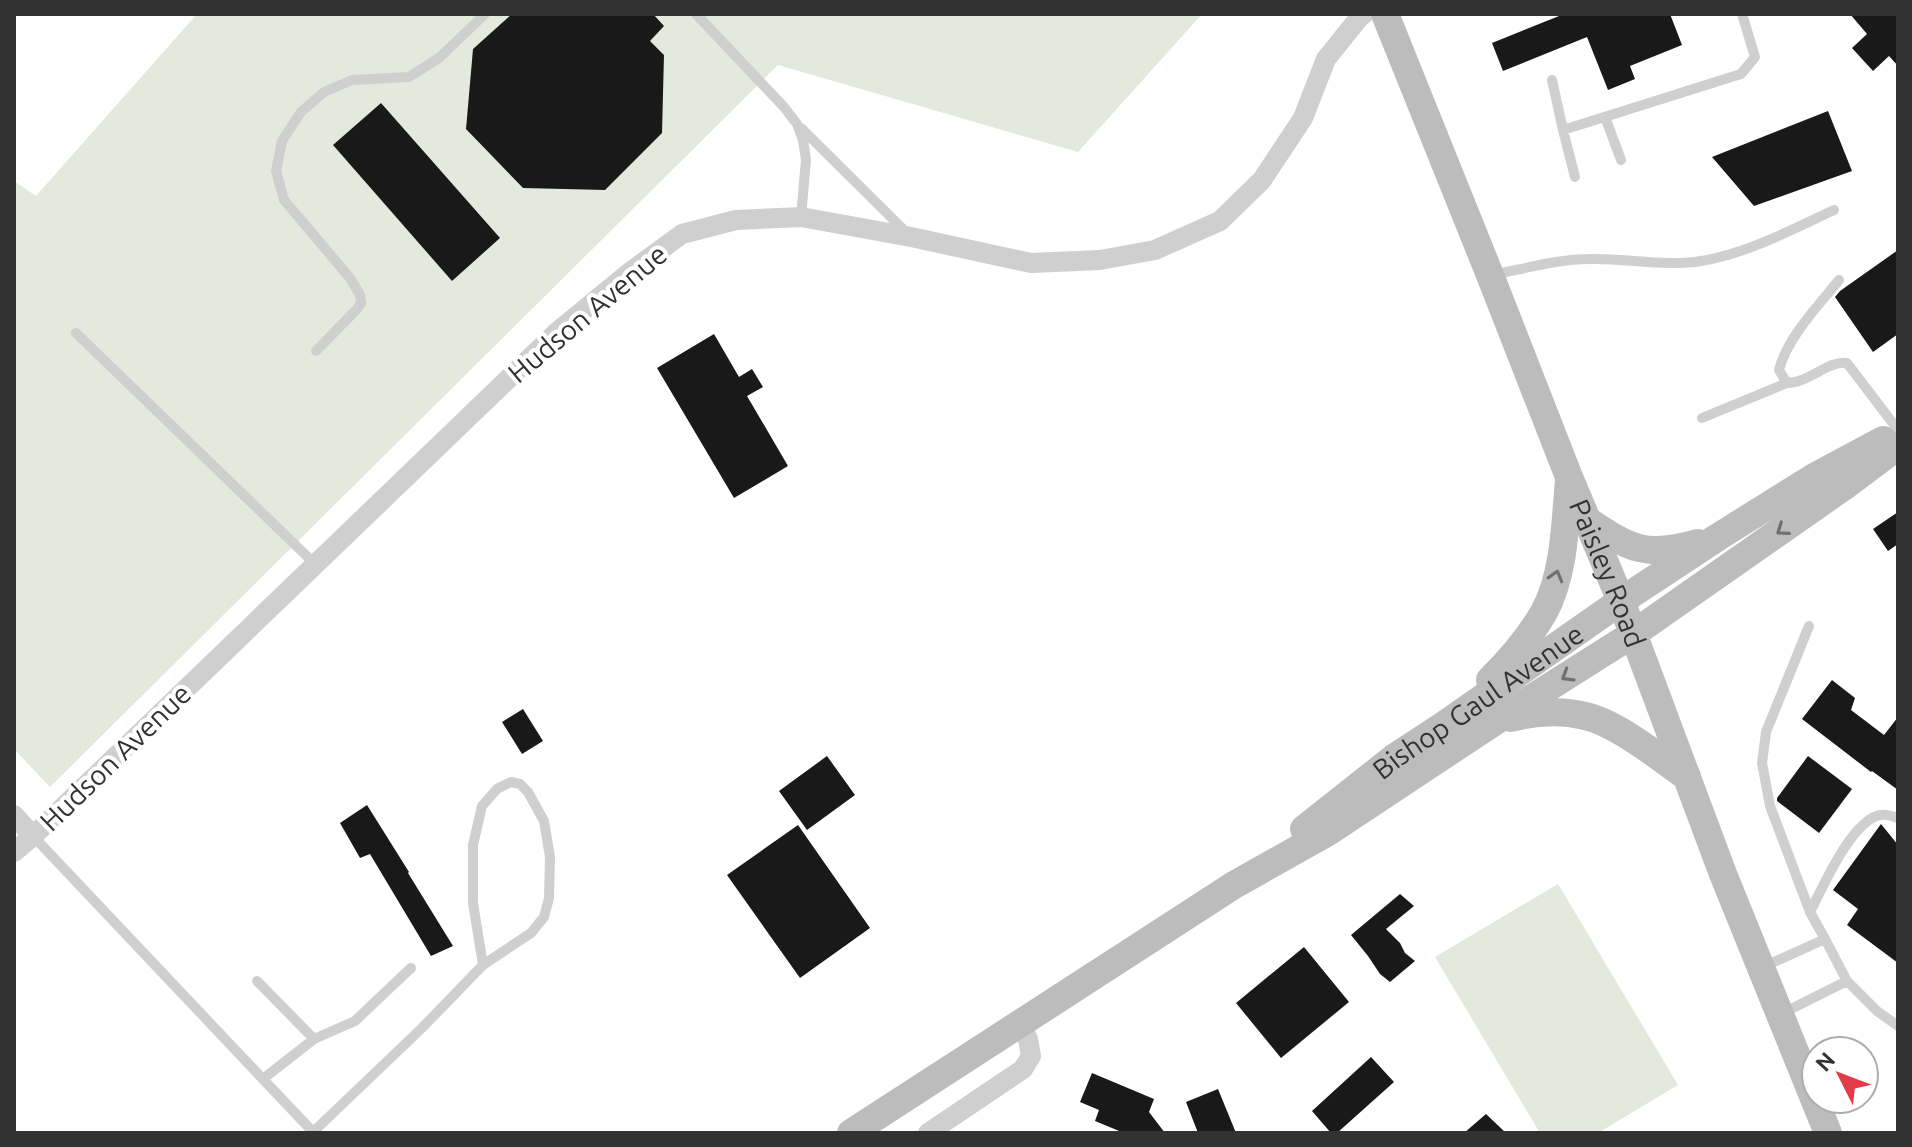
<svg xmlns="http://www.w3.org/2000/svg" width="1912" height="1147" font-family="Ubuntu,sans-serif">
  <rect width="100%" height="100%" fill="#fff"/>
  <path fill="#e3e9dc" d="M197,14H1202L1078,152L778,65L50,787L14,749V181L36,196Z
    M1558,884L1678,1085L1598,1133H1540L1435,957Z"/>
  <path fill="#191919" d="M512,14H653L664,26L650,41L664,55L662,133L605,190L523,188L466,129L473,49Z
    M1564,14H1670L1682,45L1630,66L1635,79L1608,90L1587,37L1503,71L1492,43Z
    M1850,14H1898V66L1889,56L1873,71L1852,48L1867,34Z
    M381,103L500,238L452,281L333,145Z
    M1828,111L1852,171L1754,206L1712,157Z
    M1898,250V334L1873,352L1835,297L1840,291Z
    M714,334L739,377L752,369L763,387L747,396L788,466L734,498L657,368Z
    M1898,512V544L1888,551L1873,529Z
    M1832,680L1855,698L1851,710L1884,735L1898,717V790L1872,771L1871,772L1802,719Z
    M523,709L543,741L522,754L502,722Z
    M827,756L855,795L807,830L779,791Z
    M1808,756L1852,789L1819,833L1777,801V798Z
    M367,805L409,872L408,873L453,946L431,956L370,854L360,858L340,823Z
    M1881,824L1898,845V963L1847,925L1858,909L1833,890Z
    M798,825L870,928L800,978L727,875Z
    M1400,894L1414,906L1386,929L1400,943L1405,953L1415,961L1390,982L1380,974L1368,956L1351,935Z
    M1304,947L1349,1002L1281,1058L1236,1003Z
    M1371,1057L1394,1082L1337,1133H1331L1312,1111Z
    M1092,1073L1154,1099L1149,1112L1165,1133H1124L1095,1121L1099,1110L1080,1102Z
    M1218,1089L1236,1133H1198L1186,1102Z
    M1486,1114L1506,1133H1464Z"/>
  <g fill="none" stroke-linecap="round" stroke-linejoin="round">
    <path stroke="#cfcfcf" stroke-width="10" d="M696,14L784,107L797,124L803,140L806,160L801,217
      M1552,80L1563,130
      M1605,117L1621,160
      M801,128L906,232
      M1575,177L1563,130L1741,74L1755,57L1742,14
      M1492,275C1524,269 1557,259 1590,259C1627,258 1664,267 1701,261C1746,254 1793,229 1834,210
      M76,333L315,564
      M316,351L357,309L361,303L360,295L350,278L284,200L276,171L282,141L301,112L324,92L352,80L409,77L439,58L485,14
      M1787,383L1779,370C1787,338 1818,306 1839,280
      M1702,418L1787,383C1809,383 1828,360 1847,363L1898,430
      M33,836L313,1132L422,1028L483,965L531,933L544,917L549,898L550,857L544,821L528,792L520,784L511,782L497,789L482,806L473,845V903L483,965
      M1810,912C1824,885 1847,831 1874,817C1881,813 1890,815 1898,818
      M1825,939L1847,981L1877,1011L1898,1026
      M1763,967L1825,939L1810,912L1770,806L1762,763L1766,732L1809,626
      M257,981L314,1039
      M1781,1014L1847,981
      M263,1079L314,1039L355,1021L411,968"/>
    <path stroke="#cfcfcf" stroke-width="20" d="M14,815L33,836
      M14,852L33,836L557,332L630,272L682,234L736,220L801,217L911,237L1031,263L1100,260L1155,250L1220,221L1262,180L1303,118L1326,59L1359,18L1364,14
      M928,1133L1023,1069L1031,1056L1028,1039L1020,1025"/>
    <g stroke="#bcbcbc" stroke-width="28">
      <path id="s1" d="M1385,14L1490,275L1569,477L1621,601L1723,874L1828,1133"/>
      <path d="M1587,520C1630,549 1646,558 1698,543"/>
      <path d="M1490,680C1510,660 1530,637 1544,612C1565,574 1565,522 1569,480"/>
      <path d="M1511,718C1534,712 1561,710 1585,716C1617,723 1660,758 1687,777"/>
      <path id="s2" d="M1304,829L1395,757L1444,725L1621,601L1718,537L1814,477L1883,440"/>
      <path d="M851,1133L1234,885L1328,832L1494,722L1633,634L1846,485L1898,446"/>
    </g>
  </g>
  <defs><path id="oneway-chevron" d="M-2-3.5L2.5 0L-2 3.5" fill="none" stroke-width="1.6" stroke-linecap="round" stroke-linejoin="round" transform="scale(2)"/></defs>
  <g stroke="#707070">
    <use href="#oneway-chevron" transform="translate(1782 530) rotate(145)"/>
    <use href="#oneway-chevron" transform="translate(1556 576) rotate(-74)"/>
    <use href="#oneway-chevron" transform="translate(1567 676) rotate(148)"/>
  </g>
  <g text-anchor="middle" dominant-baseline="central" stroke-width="8" stroke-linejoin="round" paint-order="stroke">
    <g font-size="28" fill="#323232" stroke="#fff">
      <text transform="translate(587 313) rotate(-40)">Hudson Avenue</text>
      <text stroke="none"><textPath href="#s1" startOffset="602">Paisley Road</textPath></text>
      <text stroke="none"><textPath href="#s2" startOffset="216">Bishop Gaul Avenue</textPath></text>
      <text transform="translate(115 757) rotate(-44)">Hudson Avenue</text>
    </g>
  </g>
  <rect width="1912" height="1147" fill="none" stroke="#323232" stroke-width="32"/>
  <g transform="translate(1840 1075) rotate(312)"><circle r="38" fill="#ffffff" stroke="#adadad" stroke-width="2"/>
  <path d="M0-6L14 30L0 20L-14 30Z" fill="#e23c4a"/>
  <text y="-12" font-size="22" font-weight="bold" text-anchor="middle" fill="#323232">N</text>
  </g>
</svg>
